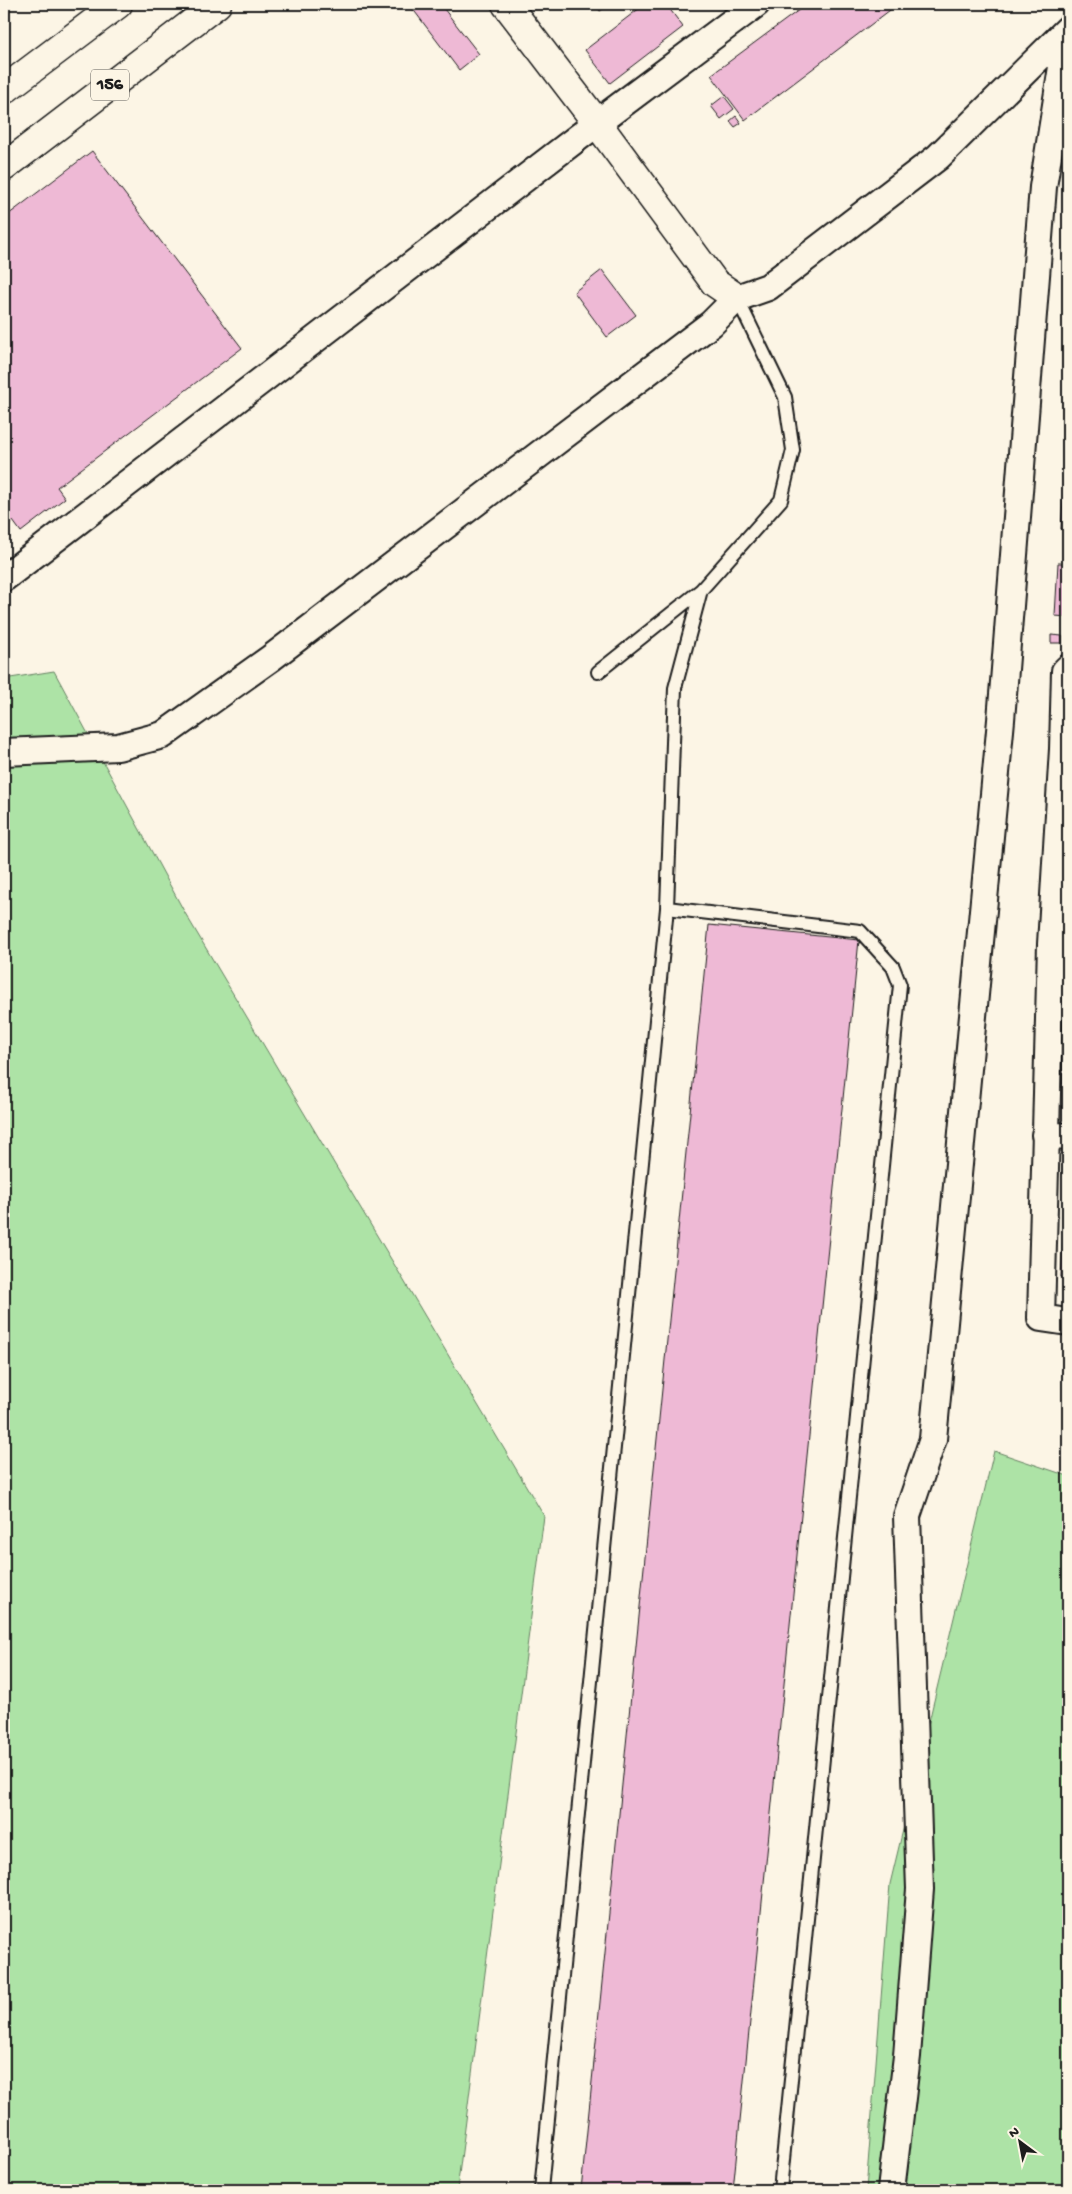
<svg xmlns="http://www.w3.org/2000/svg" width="1072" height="2194" font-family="'Gochi Hand',sans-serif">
  <rect width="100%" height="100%" fill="#fcf5e5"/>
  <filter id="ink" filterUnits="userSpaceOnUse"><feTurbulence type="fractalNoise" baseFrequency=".02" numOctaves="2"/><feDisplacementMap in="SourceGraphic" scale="10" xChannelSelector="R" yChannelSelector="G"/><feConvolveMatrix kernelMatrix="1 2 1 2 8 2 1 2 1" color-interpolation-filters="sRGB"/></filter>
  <g filter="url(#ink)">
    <path fill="#ade3a6" stroke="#648061" d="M54,671L185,913L544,1516L457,2190H4V679Z
      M994,1451L1068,1476V2190H866L890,1884Z"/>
    <path fill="#eeb9d5" stroke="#1c1c1c" d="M409,4H447L449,6L444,9L479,54L459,70Z
      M594,4H610L600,11Z
      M645,4H666L683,27L610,83L585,50Z
      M807,4H898L745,120L711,75Z
      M724,96L734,109L721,119L711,106Z
      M736,116L741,123L735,127L730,121Z
      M92,151L242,348L57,487L65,498L21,532L13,521L4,528V218Z
      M602,270L636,315L607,337L574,292Z
      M1068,424V467H1065Z
      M1064,486H1068V529H1061Z
      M1058,563H1068V617L1055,616Z
      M1051,635L1062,636V643H1051Z
      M709,925L859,940L733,2190H581Z
      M1067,1041H1068V1085L1063,1084Z
      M1067,1162H1068V1206H1064Z
      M1063,1243L1068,1244V1278L1061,1277Z"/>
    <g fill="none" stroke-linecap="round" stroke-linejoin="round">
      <defs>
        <path id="service" d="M598,672L701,590
          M667,908L860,931L893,967L900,985L780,2190
          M541,2190L667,908L675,688L701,590L781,500L793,450L785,397L737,298"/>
        <path id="minor" d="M4,578L597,123L756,4
          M1068,668L1065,671L1063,749L1051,944L1041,1318L1068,1322
          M4,752L118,747L163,735L271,658L711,324L737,298L768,287L938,157L1068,29
          M1045,1135L1068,1137
          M891,2190L907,2056L920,1889L907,1516L933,1439L1001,720L1043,187L1068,29"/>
        <path id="tertiary" d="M506,4L597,123L715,283L737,298"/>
        <path id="trunk" d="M4,90L118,4
          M4,167L217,4"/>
      </defs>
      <use href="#service" stroke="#1c1c1c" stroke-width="16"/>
      <use href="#minor" stroke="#1c1c1c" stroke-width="30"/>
      <use href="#tertiary" stroke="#1c1c1c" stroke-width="31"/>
      <use href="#trunk" stroke="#1c1c1c" stroke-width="31"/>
      <use href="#service" stroke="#fcf5e5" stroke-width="12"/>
      <use href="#minor" stroke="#fcf5e5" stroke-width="26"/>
      <use href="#tertiary" stroke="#fcf5e5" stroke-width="28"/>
      <use href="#trunk" stroke="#fcf5e5" stroke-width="28"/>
    </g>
  </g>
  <g text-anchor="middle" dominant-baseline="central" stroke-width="5" stroke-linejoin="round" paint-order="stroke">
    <rect fill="#fcf5e5" stroke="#5f5d58" stroke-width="1" x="91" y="69.5" width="38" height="31" rx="4"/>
    <g font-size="18" font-weight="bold" fill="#1c1c1c">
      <text x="110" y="85">156</text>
    </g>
  </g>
  <rect width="1072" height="2194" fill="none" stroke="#fcf5e5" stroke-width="20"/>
  <rect x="10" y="10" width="1052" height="2174" fill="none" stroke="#1c1c1c" stroke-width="2" filter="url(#ink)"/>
  <g transform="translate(1020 2142) rotate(328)" stroke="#fcf5e5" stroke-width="4" paint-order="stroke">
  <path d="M0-4L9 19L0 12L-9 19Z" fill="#1c1c1c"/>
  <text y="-8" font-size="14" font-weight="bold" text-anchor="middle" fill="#1c1c1c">N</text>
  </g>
</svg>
